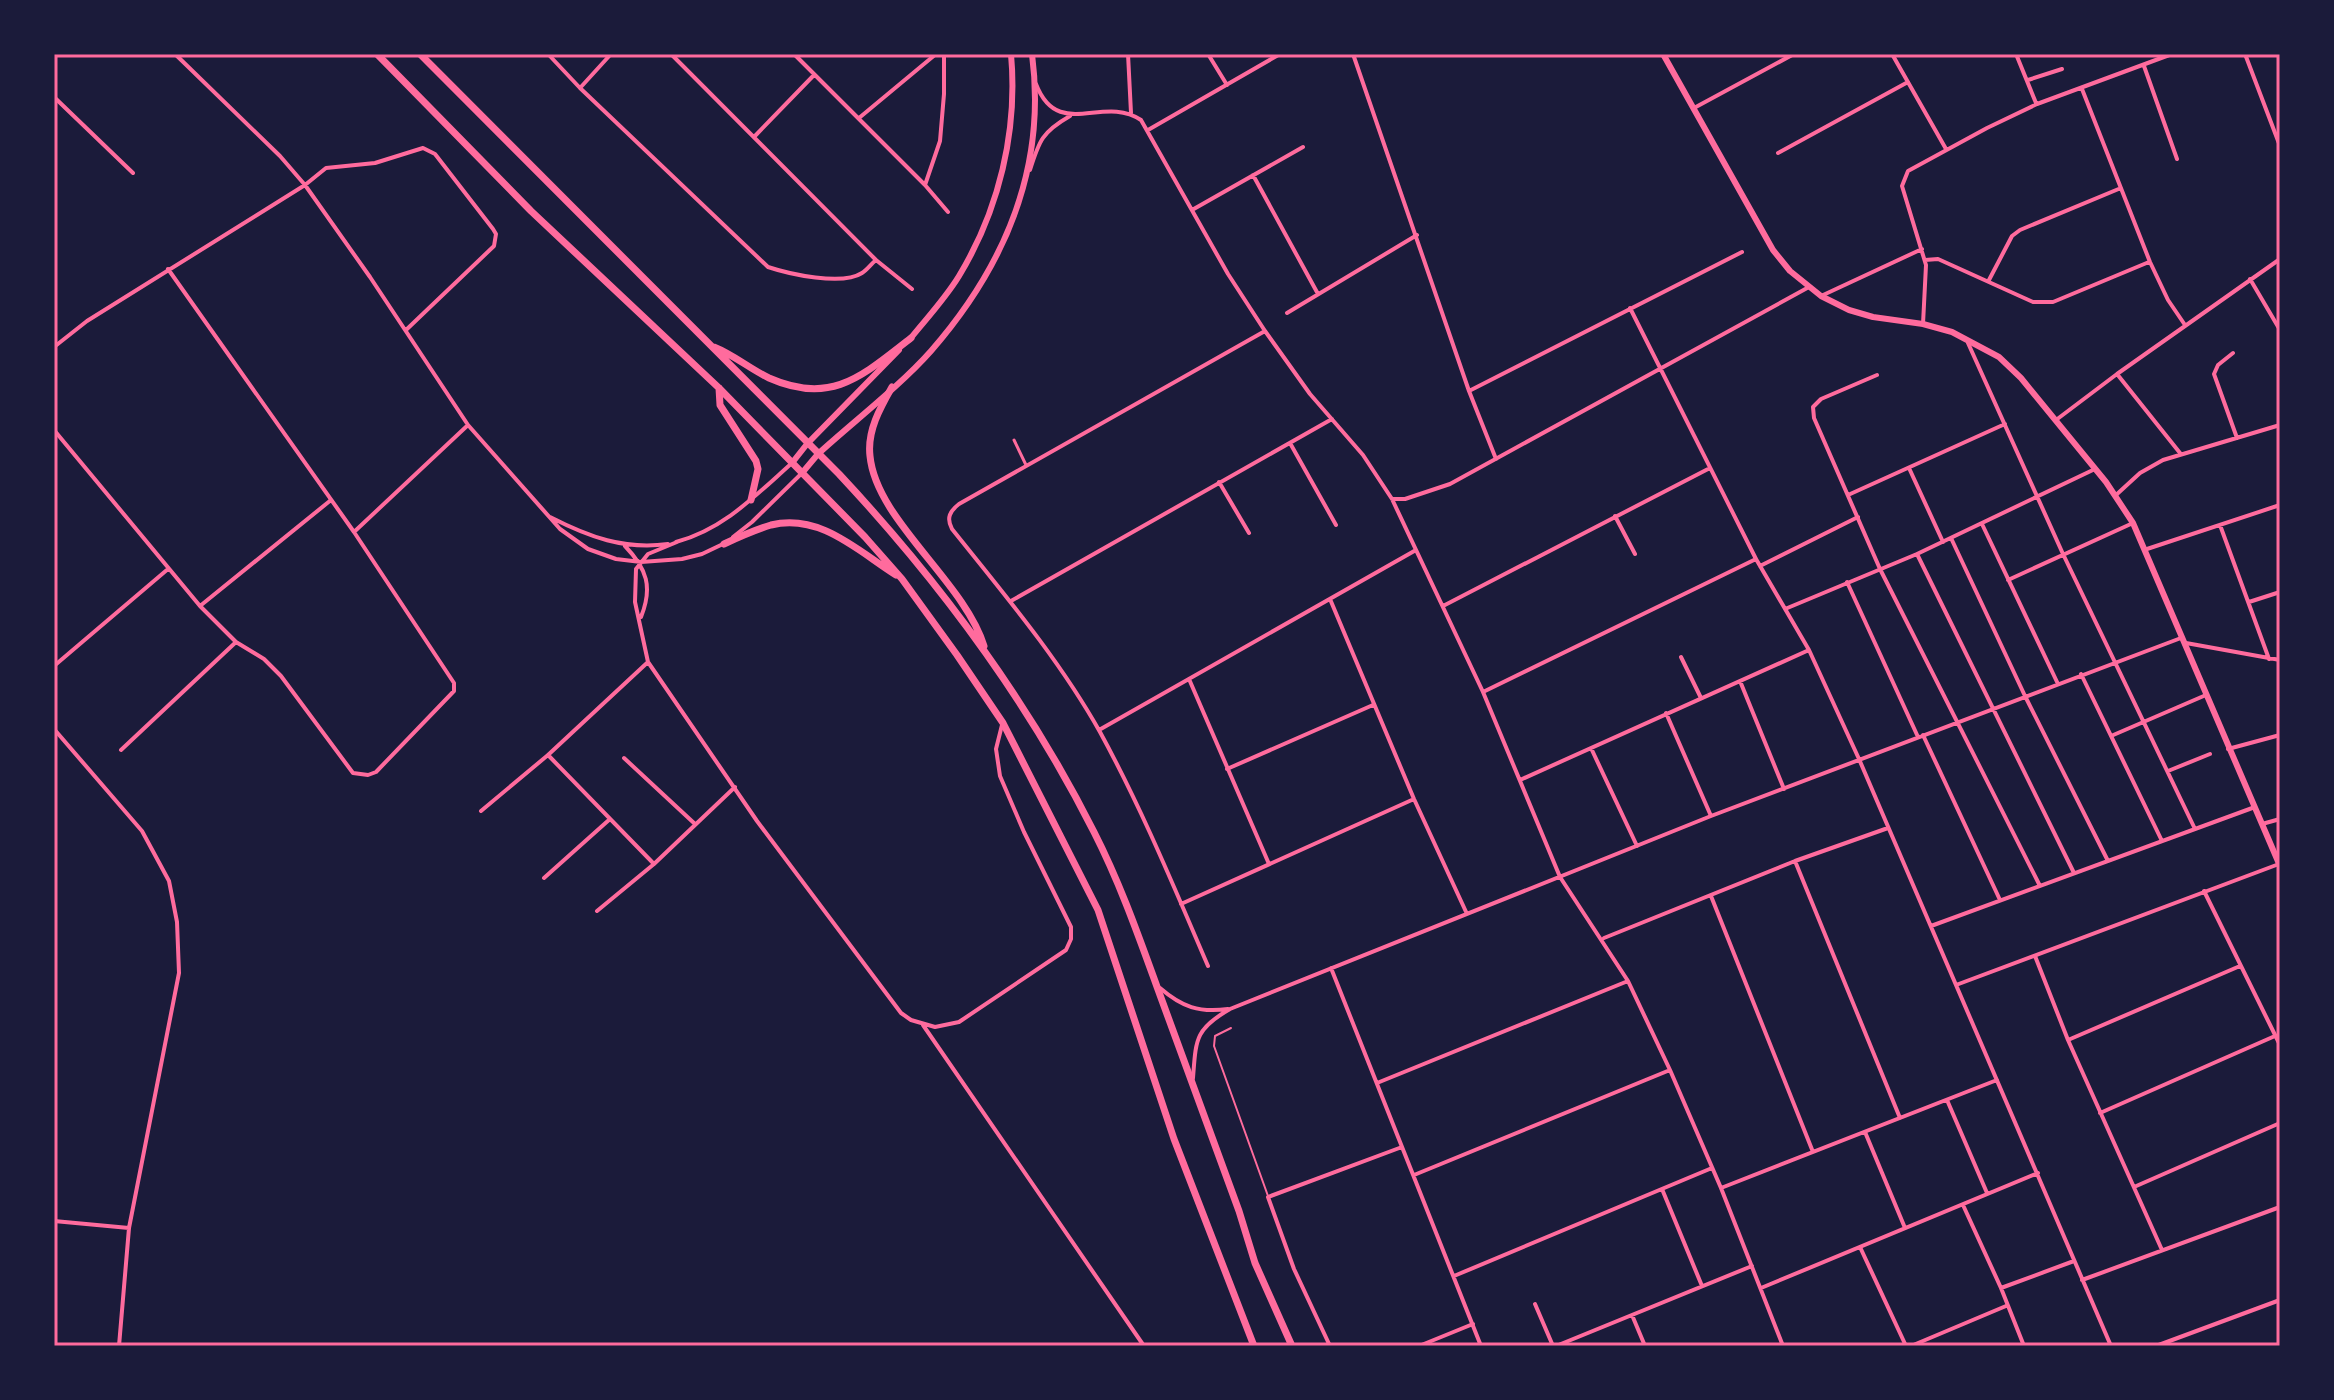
<svg xmlns="http://www.w3.org/2000/svg" width="2334" height="1400" font-family="'Noto Sans',sans-serif">
  <rect width="100%" height="100%" fill="#1b1b3a"/>
  <g fill="none" stroke-linecap="round" stroke-linejoin="round">
    <path stroke="#ff6b9d" stroke-width="2" d="M1231,1028L1215,1036L1214,1046L1268,1196"/>
    <path stroke="#ff6b9d" stroke-width="3" d="M1014,440L1026,465"/>
    <path stroke="#ff6b9d" stroke-width="4" d="M175,54L280,156L305,185L370,277L468,425L560,529L588,549L616,559L641,562L682,559L702,554L723,544
      M548,54L580,88L768,267C789,274 842,286 862,273C867,270 871,264 876,260
      M671,54L876,260L912,289
      M794,54L925,185L948,212
      M1128,54L1131,113
      M1208,54L1227,85
      M1353,54L1469,391L1496,459
      M1892,54L1946,149
      M1963,54H1972
      M2016,54L2036,103
      M2245,54L2280,146
      M2144,66L2177,159
      M2028,80L2062,69
      M1036,84C1058,141 1103,94 1141,120L1228,274L1265,331L1310,394L1363,455L1392,499L1483,692L1560,877L1628,981L1670,1070L1721,1188L1783,1346
      M580,88L611,54
      M2082,89L2150,262L2168,300L2185,325
      M54,97L133,173
      M1694,108L1794,54
      M859,118L936,54
      M1148,130L1280,54
      M754,137L814,75
      M1778,153L1908,82
      M1030,170C1039,141 1042,132 1070,116
      M1253,175L1318,294
      M925,185L940,141L944,94V54
      M1192,210L1303,147
      M1925,260L1938,259L2033,302H2053L2149,262
      M2250,279L2280,330
      M1989,280L2012,236L2020,230L2121,188
      M1821,296L1922,249
      M1630,308L1756,559L1809,650L1859,759L2111,1346
      M1287,313L1417,235
      M1923,324L1926,265L1902,186L1908,171L1987,128L2037,104L2172,54
      M1968,343L2063,554L2195,829
      M54,347L87,321L305,185L326,168L375,163L423,148L435,154L493,229L496,234L494,246L406,330
      M2233,353L2218,365L2214,374L2237,438
      M2117,374L2180,453
      M1877,375L1821,399L1813,407L1814,418L1880,569L2040,886
      M1469,391L1742,252
      M2056,420L2117,374L2280,259
      M54,430L200,606L236,642L264,659L281,676L353,773L368,775L376,772L454,691V683L354,532L168,269
      M1290,443L1336,525
      M1909,468L1943,542
      M1219,482L1249,533
      M1848,495L2005,424
      M2116,495L2140,473L2163,460L2280,425
      M1392,499H1405L1450,484L1809,287
      M1615,516L1635,554
      M550,517C589,537 624,550 668,544
      M1982,524L2058,684
      M2220,525L2269,659
      M354,532L468,425
      M733,537L752,522L802,473
      M1951,538L2025,696L2108,861
      M676,542C724,529 756,495 792,463
      M677,542L648,554L636,569L635,602L648,662L757,821L901,1013L911,1020L935,1027L959,1022L1066,950L1071,939V927L1024,832L1000,776L996,749L1002,725
      M625,546C647,569 653,587 641,617
      M2144,550L2280,505
      M1917,554L2074,873
      M1760,566L1858,517
      M2008,580L2133,523
      M1847,582L1918,737
      M1330,599L1414,799L1467,914
      M1011,601L1332,419
      M2249,602L2280,592
      M200,606L331,500
      M1443,606L1710,468
      M1785,609L1917,554L2095,469
      M2186,643L2280,660
      M1681,657L1701,698
      M54,666L168,569
      M2081,674L2162,841
      M1189,679L1269,864
      M1740,681L1784,789
      M1483,692L1756,559
      M1666,713L1711,816
      M54,729L142,831L169,881L177,922L179,973L129,1228L119,1346
      M1099,730L1416,550
      M1923,735L2000,900
      M2111,736L2206,695
      M1591,748L1637,846
      M2228,749L2280,735
      M121,750L236,642
      M548,755L654,864
      M624,758L695,824
      M1227,769L1373,705
      M2168,771L2210,754
      M1520,780L1809,650
      M481,811L548,755L648,662
      M2262,824L2280,819
      M1795,861L1900,1118
      M544,878L610,819
      M2204,891L2280,1045
      M1711,896L1813,1152
      M1181,904L1414,799
      M597,911L654,864L735,787
      M1931,926L2255,807
      M1604,938L1795,861L1888,828
      M2035,956L2068,1040L2162,1250
      M1208,966C1174,887 1141,807 1100,732C1059,659 1004,594 952,529C946,518 950,511 959,504L1265,331
      M1331,968L1481,1346
      M1956,985L2279,864
      M1160,988C1182,1007 1199,1013 1228,1009
      M923,1025L1144,1346
      M2068,1040L2240,966
      M1193,1078C1196,1039 1195,1029 1230,1009L1711,816L2181,638
      M1377,1083L1628,981
      M1947,1100L1987,1193
      M2100,1113L2275,1036
      M1865,1132L1905,1228
      M1414,1175L1670,1070
      M2134,1187L2280,1123
      M1721,1188L1997,1080
      M1662,1189L1702,1286
      M1963,1205L2001,1288L2024,1346
      M54,1221L129,1228
      M1860,1247L1906,1346
      M1454,1276L1712,1168
      M2082,1280L2280,1207
      M1761,1288L2038,1173
      M2001,1288L2074,1261
      M1535,1304L1553,1346
      M1632,1315L1645,1346
      M1330,1346L1294,1269L1268,1197L1402,1147
      M1419,1346L1473,1324
      M1556,1346L1752,1266
      M1911,1346L2006,1306
      M2156,1346L2280,1300"/>
    <path stroke="#ff6b9d" stroke-width="6" d="M1663,54L1773,250L1790,271L1821,296L1849,310L1873,317L1923,324L1952,332L1999,357L2021,378L2106,482L2133,523L2280,866"/>
    <path stroke="#ff6b9d" stroke-width="6" d="M910,339C926,319 945,299 959,276C999,210 1018,131 1011,54
      M792,463L807,444L899,350
      M802,473L818,454C853,422 900,386 931,351C1005,266 1047,168 1032,54"/>
    <path stroke="#ff6b9d" stroke-width="7" d="M377,54L531,211L719,388L865,537L902,579L957,655L1003,723L1098,910L1174,1139L1254,1346
      M420,54L839,474C939,581 1028,701 1094,832C1121,885 1140,940 1160,995C1186,1067 1212,1139 1239,1211L1255,1263L1292,1346
      M714,347C734,355 750,369 769,378C832,406 863,375 911,338
      M892,387C880,408 867,431 870,456C876,520 964,581 984,646
      M719,388L720,405L756,461L758,469L751,500
      M724,544C739,537 755,530 771,525C820,513 858,551 896,575"/>
  </g>
  <rect width="2334" height="1400" fill="none" stroke="#1b1b3a" stroke-width="112"/>
  <rect x="56" y="56" width="2222" height="1288" fill="none" stroke="#ff6b9d" stroke-width="3"/>
</svg>
